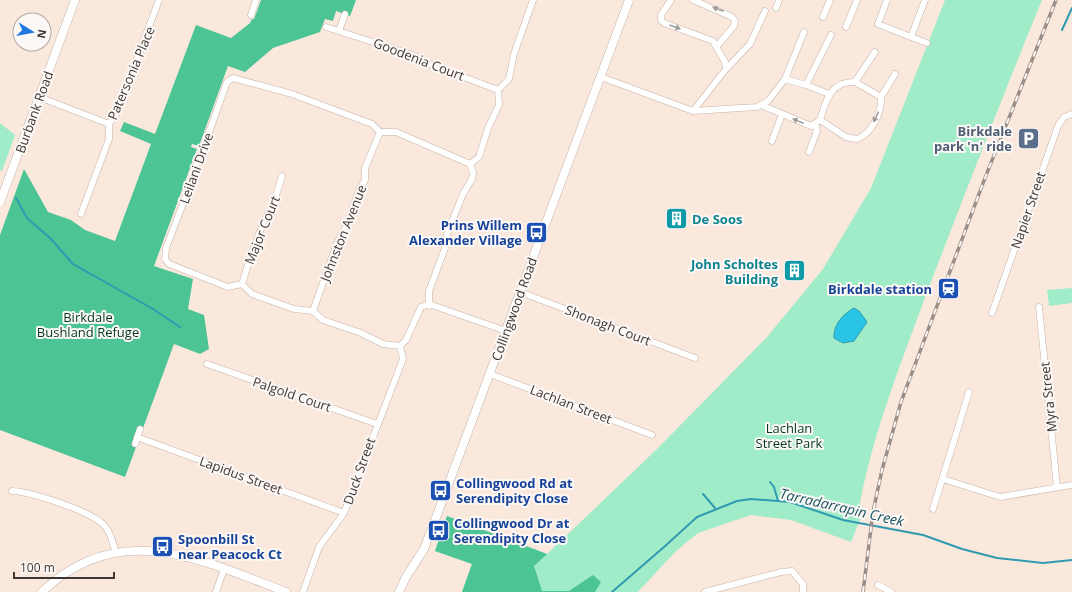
<svg xmlns="http://www.w3.org/2000/svg" width="1072" height="592" font-family="'Open Sans',sans-serif">
  <rect width="100%" height="100%" fill="#fbe8dd"/>
  <path fill="#a0ecc8" d="M945,0H1042C1003,95 966,191 929,287C903,358 874,429 860,503L864,510L851,542L791,520L751,515L698,533L675,552L638,592H462L472,564L435,551L447,516L547,554L658,448L767,337L823,269L871,188Z
    M0,123L15,135L2,171L0,170Z
    M1072,288V303L1049,306L1047,290Z"/>
  <path fill="#4dc494" d="M261,0H356L350,16L336,11L333,21L325,19L320,32L273,48L245,72L228,66L199,146L192,144L191,147L197,149L154,266L193,279L188,309L204,315L209,349L200,354L174,344L125,477L0,430V235L24,169L48,212L71,220L85,230L115,241L151,144L120,131L124,122L155,134L196,25L231,38L250,23L252,19H254Z
    M447,516L547,554L534,566L542,591H569L593,575L601,582L595,592H462L472,564L435,551Z"/>
  <path fill="#2ac4e6" stroke="#309ab0" d="M854,308L859,311L867,322L854,341L843,343L834,338C833,325 843,314 854,308Z"/>
  <g fill="none" stroke-linecap="round" stroke-linejoin="round">
    <path stroke="#309ab0" stroke-width="2" d="M1062,30L1072,8
      M16,198L27,218L51,239L73,264L153,309L180,327
      M770,482L774,487L778,501
      M703,494L715,508
      M612,592L664,547L697,517L737,501L751,499L790,502L843,520L923,535L962,549L997,558L1043,563L1072,560"/>
    <defs>
      <path id="street" d="M671,0L661,15V20L664,23L713,41L725,62L726,69
        M693,0L732,17L735,21L734,26L717,46
        M887,0L878,24L911,37L925,0
        M776,8L779,0
        M251,15L256,0
        M823,17L830,0
        M326,27L413,55L427,63L498,90
        M846,27L857,0
        M339,31L345,14
        M911,37L927,43
        M601,77L693,111L757,107L768,101L785,79L806,85L829,94
        M785,79L804,32
        M855,82L875,52
        M806,85L831,35
        M39,97L109,124
        M881,97L895,74
        M761,105L811,126L820,120C826,101 830,81 855,82L881,97C882,113 872,133 857,139L846,137L820,120
        M693,111L726,69L750,44L765,11
        M772,141L782,114
        M809,152L817,131L815,124
        M81,214L109,139V124L117,112L159,0
        M242,284L252,252L264,221L274,202L282,176
        M520,292L695,358
        M429,304L506,331
        M1039,307L1057,487
        M313,311L337,243L345,229L359,190L365,180V168L380,132
        M992,313L1058,126L1064,117L1072,114
        M400,346L383,344L361,333L323,320L313,311L294,309L252,294L242,284L228,287L169,264L165,259L166,248L195,172L198,158L202,152L227,82L233,78L292,94L372,124L380,132H396L470,164
        M400,346L406,340L421,307L429,304V291L445,248L447,234L463,194L472,179L473,173L470,164L479,157L488,128L499,105L498,90L509,79L514,54L533,0
        M207,364L377,424
        M490,374L652,435
        M137,437L344,513
        M135,444L140,429
        M943,479L1000,497L1072,485
        M12,491C32,492 90,511 104,525C111,532 113,544 116,553
        M933,509L969,392
        M878,585L891,592
        M216,592L224,569
        M303,592L319,547L344,513L403,359L400,346
        M705,592L781,572L792,571L803,584V592"/>
      <path id="secondary" d="M0,202L75,0
        M42,592C119,518 202,560 286,592
        M399,592L406,577L424,549L431,531L629,0"/>
    </defs>
    <use href="#street" stroke="#c4b2a7" stroke-width="7"/>
    <use href="#secondary" stroke="#c4b2a7" stroke-width="9"/>
    <use href="#street" stroke="#fff" stroke-width="6"/>
    <use href="#secondary" stroke="#fff" stroke-width="8"/>
    <defs>
      <path id="rail" d="M863,592L873,512L882,470L901,402L985,178L1056,0"/>
    </defs>
    <use href="#rail" stroke="#9b8e86" stroke-width="3.5"/>
    <use href="#rail" stroke="#fcf8f6" stroke-width="2" stroke-dasharray="6" stroke-linecap="butt"/>
  </g>
  <defs><path id="oneway-solid" d="M-6-.8H1V-3.2L6.5 0L1 3.2V.8H-6Z"/></defs>
  <g fill="#9f9b99">
    <use href="#oneway-solid" transform="translate(718 9) rotate(-159)"/>
    <use href="#oneway-solid" transform="translate(675 27) rotate(20)"/>
    <use href="#oneway-solid" transform="translate(876 117) rotate(116)"/>
    <use href="#oneway-solid" transform="translate(798 121) rotate(-158)"/>
  </g>
  <defs>
    <symbol id="parking-square" viewBox="-11 -11 22 22"><rect x="-9" y="-9" width="18" height="18" rx="4" fill="#5c6f8a" stroke="#fcf8f6"/><path d="M-3.5-5.5H1a3.5 3.5 0 0 1 0 7H-1V5.5H-3.5ZM-1-3.4V-.6H.8a1.4 1.4 0 0 0 0-2.8Z" fill="#fff"/></symbol>
    <symbol id="building-square" viewBox="-11 -11 22 22"><rect x="-9" y="-9" width="18" height="18" rx="4" fill="#0f9aa8" stroke="#fcf8f6"/><path d="M-4-6H4V6H1V3H-1V6H-4ZM-2.5-4.3h1.7v1.8h-1.7ZM.8-4.3h1.7v1.8H.8ZM-2.5-1h1.7V.8h-1.7ZM.8-1h1.7V.8H.8Z" fill="#fff"/></symbol>
    <symbol id="bus-square" viewBox="-11 -11 22 22"><rect x="-9" y="-9" width="18" height="18" rx="4" fill="#1a4fb4" stroke="#fcf8f6"/><path d="M-5-6H5V4H4V6H2V4H-2V6H-4V4H-5ZM-3.5-4V0h7V-4ZM-3.5 1.2v1.5H-2V1.2ZM2 1.2v1.5H3.5V1.2Z" fill="#fff"/></symbol>
    <symbol id="station-square" viewBox="-11 -11 22 22"><rect x="-9" y="-9" width="18" height="18" rx="4" fill="#1a4fb4" stroke="#fcf8f6"/><path d="M-3-6H3Q5-6 5-4V2Q5 4 3 4L4.5 6H3L1.5 4h-3L-3 6H-4.5L-3 4Q-5 4-5 2V-4Q-5-6-3-6ZM-3.5-4v3h7v-3ZM-3.5 1v1.5H-2V1ZM2 1v1.5H3.5V1Z" fill="#fff"/></symbol>
  </defs>
  <g fill-rule="evenodd">
    <use href="#parking-square" x="1016" y="126" width="25" height="25"/>
    <use href="#building-square" x="664" y="206" width="25" height="25"/>
    <use href="#bus-square" x="524" y="220" width="25" height="25"/>
    <use href="#building-square" x="782" y="258" width="25" height="25"/>
    <use href="#station-square" x="936" y="276" width="25" height="25"/>
    <use href="#bus-square" x="428" y="478" width="25" height="25"/>
    <use href="#bus-square" x="426" y="518" width="25" height="25"/>
    <use href="#bus-square" x="150" y="534" width="25" height="25"/>
  </g>
  <g text-anchor="middle" dominant-baseline="central" stroke-width="4" stroke-linejoin="round" paint-order="stroke">
    <g font-size="13" fill="#3f3733" stroke="#fcf8f6">
      <text transform="translate(419 59) rotate(21)">Goodenia Court</text>
      <text transform="translate(131 73) rotate(-67)">Patersonia Place</text>
      <text transform="translate(34 112) rotate(-70)">Burbank Road</text>
      <text transform="translate(196 168) rotate(-70)">Leilani Drive</text>
      <text transform="translate(1028 210) rotate(-71)">Napier Street</text>
      <text transform="translate(262 230) rotate(-68)">Major Court</text>
      <text transform="translate(343 233) rotate(-68)">Johnston Avenue</text>
      <text transform="translate(514 309) rotate(-70)">Collingwood Road</text>
      <text transform="translate(608 325) rotate(21)">Shonagh Court</text>
      <text transform="translate(292 394) rotate(19)">Palgold Court</text>
      <text transform="translate(1048 397) rotate(-96)">Myra Street</text>
      <text transform="translate(571 404) rotate(21)">Lachlan Street</text>
      <text transform="translate(359 471) rotate(-70)">Duck Street</text>
      <text transform="translate(241 475) rotate(20)">Lapidus Street</text>
    </g>
    <g font-size="13" font-weight="bold" fill="#4e5e75" stroke="#fcf8f6" text-anchor="end">
      <text x="1012" y="131">Birkdale<tspan x="1012" dy="15">park 'n' ride</tspan></text>
    </g>
    <g font-size="13" font-weight="bold" fill="#0d838f" stroke="#fcf8f6" text-anchor="start">
      <text x="692" y="219">De Soos</text>
      <text x="778" y="264" text-anchor="end">John Scholtes<tspan x="778" dy="15">Building</tspan></text>
    </g>
    <g font-size="13" font-weight="bold" fill="#164399" stroke="#fcf8f6" text-anchor="start">
      <text x="522" y="225" text-anchor="end">Prins Willem<tspan x="522" dy="15">Alexander Village</tspan></text>
      <text x="932" y="289" text-anchor="end">Birkdale station</text>
      <text x="456" y="483">Collingwood Rd at<tspan x="456" dy="15">Serendipity Close</tspan></text>
      <text x="454" y="523">Collingwood Dr at<tspan x="454" dy="15">Serendipity Close</tspan></text>
      <text x="178" y="539">Spoonbill St<tspan x="178" dy="15">near Peacock Ct</tspan></text>
    </g>
    <g font-size="13" fill="#023826" stroke="#fcf8f6">
      <text x="88" y="317">Birkdale<tspan x="88" dy="15">Bushland Refuge</tspan></text>
      <text x="789" y="428">Lachlan<tspan x="789" dy="15">Street Park</tspan></text>
    </g>
    <g font-size="14" font-style="italic" fill="#185362" stroke="#fcf8f6">
      <text transform="translate(842 507) rotate(13)">Tarradarrapin Creek</text>
    </g>
  </g>
  <g transform="translate(32 32) rotate(101)"><circle r="19" fill="#fcf8f6" stroke="#b0aba8"/>
  <path d="M0-3L7 15L0 10L-7 15Z" fill="#2077e1"/>
  <text y="-6" font-size="11" font-weight="bold" text-anchor="middle" fill="#3f3733">N</text>
  </g>
  <path d="M14 572v6h100v-6" fill="none" stroke="#3f3733" stroke-width="2"/>
  <text x="20" y="572" font-size="12" fill="#3f3733" stroke="#fcf8f6" stroke-width="3" paint-order="stroke">100 m</text>
</svg>
